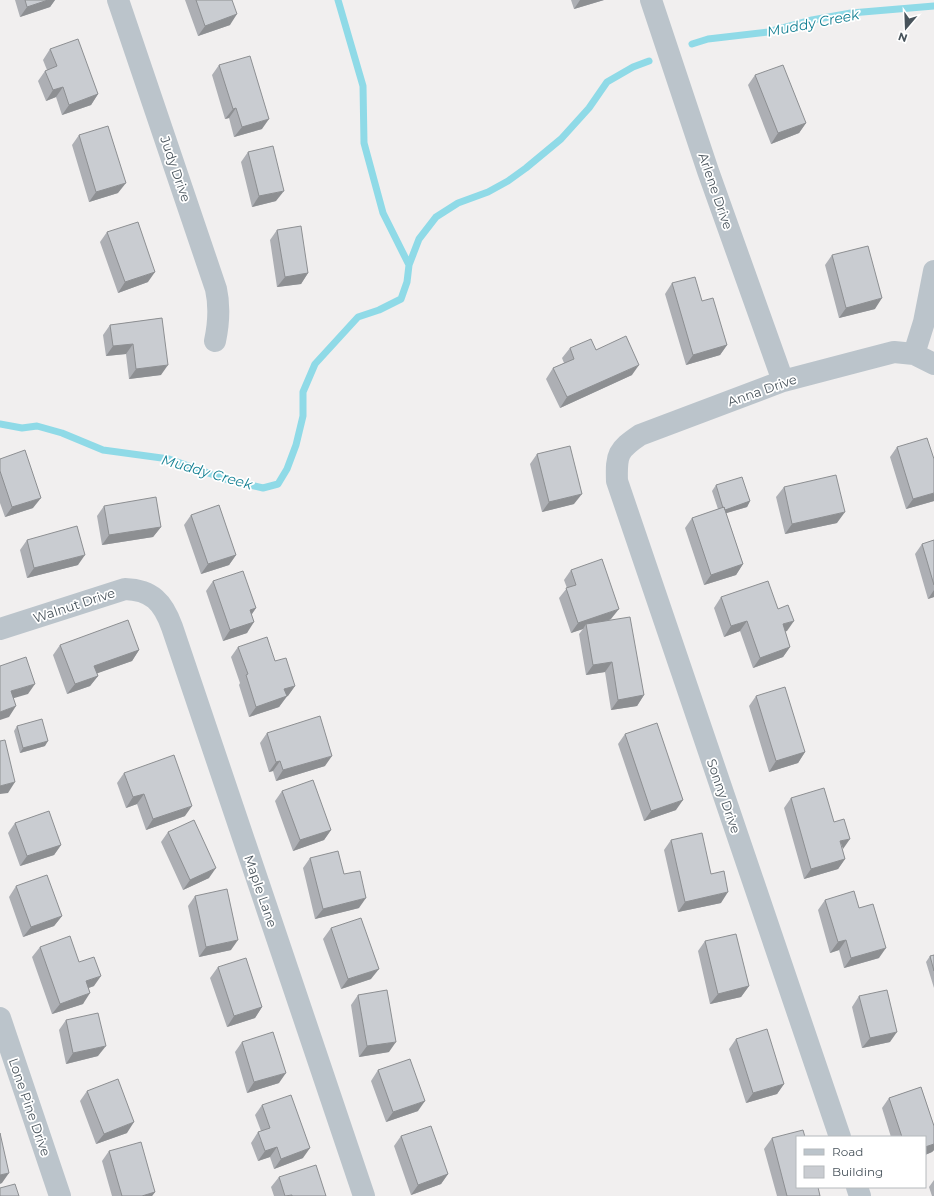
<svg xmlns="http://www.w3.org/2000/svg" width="934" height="1196" font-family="Montserrat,sans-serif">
  <rect width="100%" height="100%" fill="#f1efef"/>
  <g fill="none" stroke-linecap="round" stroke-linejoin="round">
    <path stroke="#8fdae7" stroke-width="7" d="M338,0L363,86L364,143L383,213L409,265
      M692,44L708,39L768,32L812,20L851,13L934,6
      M0,424L22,428L37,426L62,433L103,450L169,459L228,480L263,488L278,484L287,469L296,445L303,416V392L315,364L358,317L379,310L401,299L407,282L409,265L419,239L436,217L458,203L488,192L508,181L526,168L561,139L589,108L607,82L633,67L649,61"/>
    <path stroke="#bbc4cb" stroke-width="22" d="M118,0L216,289C220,307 219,322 215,341
      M651,0L708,171L783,381
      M914,354L924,322L934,271
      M0,629L125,589C152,590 163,602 172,627L364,1196
      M0,1018L60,1196
      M840,1137L617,481C616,454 618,450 640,435L783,381L867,359L894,352L914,354L934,364
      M857,1187L860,1196"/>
  </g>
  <path fill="#adafb4" d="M15,0H55L50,7L20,17Z
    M185,0H232L230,25L198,36Z
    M571,0H604L574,9Z
    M50,49L98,94L91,105L62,115L56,97L46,101L38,81L45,71L47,70L43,60Z
    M219,65L262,129L234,137L229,118L225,119L212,75Z
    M755,75L806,123L799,133L771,144L748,85Z
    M79,135L118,193L89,202L72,145Z
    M248,152L276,201L252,207L241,162Z
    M277,230L308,273L301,284L277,287L270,240Z
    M107,232L148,282L118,293L100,242Z
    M832,255L875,309L839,318L825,265Z
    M672,283L702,301L727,345L720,355L686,365L665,294Z
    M162,318L161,375L129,379L126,354L106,356L103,335L110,325Z
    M570,348L596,350L632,375L560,408L546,379L553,368L564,363L562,358Z
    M897,447L934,501L906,509L890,457Z
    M537,454L574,504L542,512L530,464Z
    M0,459L33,508L5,517L0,503Z
    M716,485L750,501L747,507L726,513L743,564L736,575L704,585L685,528L692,518L718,509L712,491Z
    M784,487L837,523L785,534L776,497Z
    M104,506L161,527L153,537L102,545L97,516Z
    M191,515L236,555L229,565L201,574L184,525Z
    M27,540L78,565L27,578L20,550Z
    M934,540V597L928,599L915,554L922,544Z
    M571,570L611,619L608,621L644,695L637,706L611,710L605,672L586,675L579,634L583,629L571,633L559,598L567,588L564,580Z
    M213,581L256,608L252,614L247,633L223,641L206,591Z
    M721,597L778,609L787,631H785L790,647L783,657L753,668L740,631L724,637L714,608Z
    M60,645L139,650L132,661L97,673L98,676L90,686L67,694L53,655Z
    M238,647L275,661L295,686L279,707L249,717L239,685L240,683L231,657Z
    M756,696L805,752L798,763L769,772L749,706Z
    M17,726L45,746L20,753L14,731Z
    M267,733L325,766L276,781L273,771L269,772L260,743Z
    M625,734L676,810L644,821L618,744Z
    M124,773L185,816L146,830L137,804L126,808L117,783Z
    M282,791L331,830L324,840L293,851L275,801Z
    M791,798L834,822L845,859L838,869L804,879L784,808Z
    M15,823L61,845L54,855L20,866L8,833Z
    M168,832L209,878L183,890L161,842Z
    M671,840L721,903L678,912L664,850Z
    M310,858L344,874L359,908L315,919L303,868Z
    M16,886L62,916L54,926L23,937L9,897Z
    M195,896L231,950L199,957L188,906Z
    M825,900L859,908L879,958L844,968L839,950L830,953L818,910Z
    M331,928L371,979L341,989L323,939Z
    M705,941L749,986L741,997L710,1004L698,951Z
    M40,947L79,962L94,986L88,988L83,1004L52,1014L32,957Z
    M934,955V988L926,962L930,956Z
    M218,967L262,1007L255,1018L227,1027L210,978Z
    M358,995L389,1052L359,1057L351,1005Z
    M859,996L890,1042L862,1048L852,1007Z
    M66,1020L98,1056L66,1064L59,1030Z
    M736,1039L784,1084L777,1094L746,1103L729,1049Z
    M242,1042L279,1083L247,1093L235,1052Z
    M378,1070L418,1111L386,1122L371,1081Z
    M921,1087L934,1126V1150L932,1152L925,1155V1137H891L882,1108L889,1098Z
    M87,1091L127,1133L96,1144L80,1101Z
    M262,1105L303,1158L274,1169L270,1157L258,1161L251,1143L258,1132L261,1131L255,1115Z
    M401,1136L448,1174L441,1184L411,1195L394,1146Z
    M772,1138L820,1196H777L764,1149Z
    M109,1151L155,1192L152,1196H112L102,1161Z
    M279,1177L326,1196H274L271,1187Z
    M934,1180V1196H932L929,1187Z"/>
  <path fill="#8d8f92" d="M48,0H55L50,7L20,17L27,7Z
    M580,0H604L574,9Z
    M237,14L230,25L198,36L205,26Z
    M63,87L56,97L46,101L53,90Z
    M98,94L91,105L62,115L69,105Z
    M236,108L229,118L225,119L233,109Z
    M269,119L262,129L234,137L242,127Z
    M806,123L799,133L771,144L778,133Z
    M126,183L118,193L89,202L96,192Z
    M284,191L276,201L252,207L259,196Z
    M155,272L148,282L118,293L125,282Z
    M308,273L301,284L277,287L285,277Z
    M882,298L875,309L839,318L846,308Z
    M133,344L126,354L106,356L113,346Z
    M727,345L720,355L686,365L693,355Z
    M168,365L161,375L129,379L136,369Z
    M639,365L632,375L560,408L567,397Z
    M934,493V501L906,509L913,499Z
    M582,494L574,504L542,512L549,502Z
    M41,498L33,508L5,517L12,507Z
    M750,501L747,507L720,515L724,510Z
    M845,512L837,523L785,534L792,524Z
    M161,527L153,537L102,545L109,535Z
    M85,555L78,565L27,578L34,568Z
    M236,555L229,565L201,574L208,564Z
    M743,564L736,575L704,585L711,575Z
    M934,590V597L928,599Z
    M256,608L249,618L250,610Z
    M619,609L611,619L587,628L586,624L583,629L571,633L578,623Z
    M747,621L740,631L724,637L731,626Z
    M794,621L787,631L775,635L783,624Z
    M254,622L247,633L223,641L230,630Z
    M790,647L783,657L753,668L760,658Z
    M139,650L132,661L87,677L94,666Z
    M612,662L605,672L586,675L593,665Z
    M98,676L90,686L67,694L75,684Z
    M35,684L28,694L4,701L11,691Z
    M295,686L288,696L277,700L284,689Z
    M644,695L637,706L611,710L618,700Z
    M287,696L279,707L249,717L256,707Z
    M16,706L9,717L0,720V712Z
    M48,741L45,746L20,753L23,748Z
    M805,752L798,763L769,772L776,761Z
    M332,756L325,766L276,781L283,770Z
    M280,761L273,771L269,772L276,762Z
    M15,782L8,793L0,794V786Z
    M144,794L137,804L126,808L133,797Z
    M683,800L676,810L644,821L651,811Z
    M192,806L185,816L146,830L153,819Z
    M331,830L324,840L293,851L300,840Z
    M850,839L843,849L840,841Z
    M61,845L54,855L20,866L27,856Z
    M845,859L838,869L804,879L811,869Z
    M216,868L209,878L183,890L190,880Z
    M728,892L721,903L678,912L685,902Z
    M366,898L359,908L315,919L323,909Z
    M62,916L54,926L23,937L31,927Z
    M238,940L231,950L199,957L206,947Z
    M846,940L839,950L830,953L838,942Z
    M886,948L879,958L844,968L851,958Z
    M379,969L371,979L341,989L348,979Z
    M101,976L94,986L78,992L86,981Z
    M749,986L741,997L710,1004L718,994Z
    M90,993L83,1004L52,1014L60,1004Z
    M262,1007L255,1018L227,1027L234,1016Z
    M897,1032L890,1042L862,1048L870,1038Z
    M396,1042L389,1052L359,1057L367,1046Z
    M106,1046L98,1056L66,1064L73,1053Z
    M286,1073L279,1083L247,1093L254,1082Z
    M784,1084L777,1094L746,1103L753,1093Z
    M425,1101L418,1111L386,1122L393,1112Z
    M134,1122L127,1133L96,1144L104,1134Z
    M934,1144V1150L932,1152L925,1155V1147Z
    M277,1147L270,1157L258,1161L265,1151Z
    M310,1148L303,1158L274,1169L281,1159Z
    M9,1173L2,1183L0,1184V1175Z
    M448,1174L441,1184L411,1195L418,1185Z
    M155,1192L152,1196H142Z"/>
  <path fill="#c9ccd1" stroke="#8d8f92" d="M25,0H48L27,7Z
    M196,0H232L237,14L205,26Z
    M78,39L98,94L69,105L63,87L53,90L45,71L57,66L50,49Z
    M250,56L269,119L242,127L236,108L233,109L219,65Z
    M783,65L806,123L778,133L755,75Z
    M108,126L126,183L96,192L79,135Z
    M273,146L284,191L259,196L248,152Z
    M138,222L155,272L125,282L107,232Z
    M301,226L308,273L285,277L277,230Z
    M868,246L882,298L846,308L832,255Z
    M695,277L702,301L713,298L727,345L693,355L672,283Z
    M162,318L168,365L136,369L133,344L113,346L110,325Z
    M626,336L639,365L567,397L553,368L574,359L570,348L591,339L596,350Z
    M927,438L934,459V493L913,499L897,447Z
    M570,446L582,494L549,502L537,454Z
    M25,450L41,498L12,507L0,471V459Z
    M836,475L845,512L792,524L784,487Z
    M742,477L750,501L725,510L724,507L723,508L716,485Z
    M156,497L161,527L109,535L104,506Z
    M219,505L236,555L208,564L191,515Z
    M724,507L743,564L711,575L692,518Z
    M77,526L85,555L34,568L27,540Z
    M934,540V585L922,544Z
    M602,559L619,609L578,623L566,588L576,585L571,570Z
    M243,571L256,608L250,610L254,622L230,630L213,581Z
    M768,581L778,609L788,605L794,621L783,624L790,647L760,658L747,621L731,626L721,597Z
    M630,617L644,695L618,700L612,662L593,665L586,624Z
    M128,620L139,650L94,666L98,676L75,684L60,645Z
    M267,637L275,661L286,658L295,686L284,689L287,696L256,707L246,675L248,674L238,647Z
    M26,657L35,684L11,691L16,706L0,712V666Z
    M785,687L805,752L776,761L756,696Z
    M320,716L332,756L283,770L280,761L276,762L267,733Z
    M42,719L48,741L23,748L17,726Z
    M657,723L683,800L651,811L625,734Z
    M5,740L15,782L0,786V741Z
    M174,755L192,806L153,819L144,794L133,797L124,773Z
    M313,780L331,830L300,840L282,791Z
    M824,788L834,822L844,819L850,839L840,841L845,859L811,869L791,798Z
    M49,811L61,845L27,856L15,823Z
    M194,820L216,868L190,880L168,832Z
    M702,833L711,874L724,871L728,892L685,902L671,840Z
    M338,851L344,874L360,871L366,898L323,909L310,858Z
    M47,875L62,916L31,927L16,886Z
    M227,889L238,940L206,947L195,896Z
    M854,891L859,908L873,904L886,948L851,958L846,940L838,942L825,900Z
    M361,918L379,969L348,979L331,928Z
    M736,934L749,986L718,994L705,941Z
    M70,936L79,962L94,957L101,976L86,981L90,993L60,1004L40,947Z
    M934,955V971L930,956Z
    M246,958L262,1007L234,1016L218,967Z
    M387,990L396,1042L367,1046L358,995Z
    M887,990L897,1032L870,1038L859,996Z
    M98,1013L106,1046L73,1053L66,1020Z
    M767,1029L784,1084L753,1093L736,1039Z
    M273,1032L286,1073L254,1082L242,1042Z
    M410,1059L425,1101L393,1112L378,1070Z
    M118,1079L134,1122L104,1134L87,1091Z
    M921,1087L934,1126V1144L925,1147V1137H902L889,1098Z
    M291,1095L310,1148L281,1159L277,1147L265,1151L258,1132L270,1128L262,1105Z
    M431,1126L448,1174L418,1185L401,1136Z
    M803,1130L805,1137H797V1187H818L820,1196H787L772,1138Z
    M0,1133L9,1173L0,1175Z
    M141,1142L155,1192L142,1196H122L109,1151Z
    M316,1165L326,1196H292V1195L285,1196L279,1177Z
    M15,1184L19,1196H0V1188Z"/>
  <g text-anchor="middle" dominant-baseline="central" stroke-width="3.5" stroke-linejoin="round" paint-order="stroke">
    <g font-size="13" fill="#48535b" stroke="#fff">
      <text transform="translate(176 169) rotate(71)">Judy Drive</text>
      <text transform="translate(716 191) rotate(71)">Arlene Drive</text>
      <text transform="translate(762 390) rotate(-19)">Anna Drive</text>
      <text transform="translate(74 605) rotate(-18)">Walnut Drive</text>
      <text transform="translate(724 796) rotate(71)">Sonny Drive</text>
      <text transform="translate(261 891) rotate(71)">Maple Lane</text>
      <text transform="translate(30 1107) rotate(71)">Lone Pine Drive</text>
    </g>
    <g font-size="14" font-style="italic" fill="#158093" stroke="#fff">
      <text transform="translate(813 23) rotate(-11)">Muddy Creek</text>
      <text transform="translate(207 472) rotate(16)">Muddy Creek</text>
    </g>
  </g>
  <rect x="796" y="1136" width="130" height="52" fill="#ffffff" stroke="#b6babd"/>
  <rect x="804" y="1149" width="20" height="6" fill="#bbc4cb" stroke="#b6babd"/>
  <text x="832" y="1156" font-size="12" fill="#48535b">Road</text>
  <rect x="804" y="1166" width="20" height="12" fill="#c9ccd1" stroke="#b6babd"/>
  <text x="832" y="1176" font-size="12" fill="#48535b">Building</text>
  <g transform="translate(906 28) rotate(199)" stroke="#ffffff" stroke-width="3" paint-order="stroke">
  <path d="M0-3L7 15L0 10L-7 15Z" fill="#48535b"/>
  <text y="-6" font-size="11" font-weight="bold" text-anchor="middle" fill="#48535b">N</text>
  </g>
</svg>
